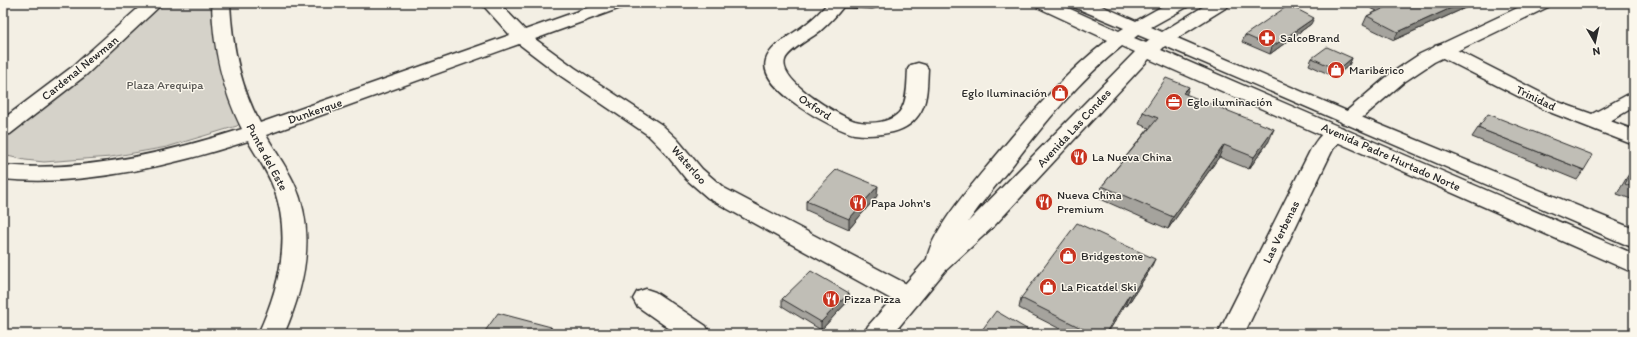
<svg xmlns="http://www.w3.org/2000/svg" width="1637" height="337" font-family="Itim,sans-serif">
  <rect width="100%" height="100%" fill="#f3efe4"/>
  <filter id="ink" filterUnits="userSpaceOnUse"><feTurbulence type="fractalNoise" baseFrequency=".025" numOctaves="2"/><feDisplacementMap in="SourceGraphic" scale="8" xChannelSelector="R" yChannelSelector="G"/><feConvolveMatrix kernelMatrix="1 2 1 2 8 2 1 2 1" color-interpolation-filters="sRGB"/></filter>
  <g filter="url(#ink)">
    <path fill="#d5d2c9" stroke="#807e7a" d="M164,3H218L240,123L237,126L167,147L111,157L44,162L25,160L3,155V137L118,46Z"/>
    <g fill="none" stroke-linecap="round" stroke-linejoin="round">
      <defs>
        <path id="minor" d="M144,3H163L86,75L10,134L3,135V119L72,67Z
          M212,3H230C232,45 240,86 260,123L510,35L481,3H499L525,30L601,3H626L623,7L535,39L575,68L662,125L677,139L702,169L724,188L918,290L922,297L918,304L909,307L900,304L708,198L686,179L662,149L648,135L561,76L519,44L266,135C275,151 286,166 294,183C317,232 305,286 284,334H258C279,289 292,238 274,189C268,172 257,157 248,141C174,165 82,187 3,179V165C81,173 167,153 242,129C222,89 213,48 212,3Z
          M828,3H881L878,7L872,8L843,7C836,16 828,24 820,31C812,38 788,50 785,60C778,81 839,116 855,121C870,125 895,123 902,108C908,97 907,81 908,69L911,65L918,63L925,65L928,69C927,82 928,99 921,111C915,122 905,129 893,132C880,135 867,136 854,134C832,129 757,88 766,60C771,44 794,34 806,24C814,18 821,11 828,3Z
          M1442,44L1449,46L1561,103L1592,114L1627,95L1634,93V107L1610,121L1634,130V145L1547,111L1435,54L1433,50L1435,46Z
          M646,289L655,292L706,326L710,334H677L637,306L633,299L637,292Z"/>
        <path id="tertiary" d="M1528,3H1551L1548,7L1434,62L1404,82L1356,123L1349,125L1342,123L1339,119L1342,115L1390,74L1420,54Z
          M1336,126L1343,128L1346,133L1333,149L1244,334H1218L1311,149C1318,138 1323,130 1336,126Z"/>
        <path id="primary" d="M1034,3H1057L1119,31L1124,28L1074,7L1071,3H1095L1136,21L1168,3H1190L1187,7L1151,27L1162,32L1209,3H1230L1227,7L1177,38L1356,115L1634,229V248L1165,46L1161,50L1634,254V273L1149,59L994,226L945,271L893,334H864L868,326L927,259C932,230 971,186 990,163C1026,120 1063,74 1108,40L1037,7ZM1138,35L1150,40L1146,43L1134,38ZM1122,46L1135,52L968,222C981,203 996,185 1011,167C1044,124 1079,80 1122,46Z"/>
      </defs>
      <use href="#minor" stroke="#2b2b2b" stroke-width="3"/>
      <use href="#tertiary" stroke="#2b2b2b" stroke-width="3"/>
      <use href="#primary" stroke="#2b2b2b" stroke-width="3"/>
      <use href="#minor" fill="#fbf7ec" fill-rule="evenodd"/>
      <use href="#tertiary" fill="#fbf7ec" fill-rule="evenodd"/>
      <use href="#primary" fill="#fbf7ec" fill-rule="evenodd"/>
    </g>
    <path fill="#a5a39d" stroke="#2b2b2b" d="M1360,3H1476L1394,40L1363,25L1367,16L1377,11Z
      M1311,24L1270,54L1242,42L1245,35Z
      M1312,58H1352L1349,65L1335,77L1309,65Z
      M1186,95L1269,141L1249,169L1219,157L1168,229L1098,198L1102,186L1149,128L1139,124L1143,112Z
      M1478,128L1584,170L1577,180L1472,137Z
      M1634,167V200L1617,194L1627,177Z
      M877,196L849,229L806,210V201Z
      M1151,268L1127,306L1125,305L1107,334H1070L1019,308L1021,298Z
      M849,293V300L821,330L782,306V299Z"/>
    <path fill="#86857f" stroke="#2b2b2b" d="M1462,3H1476L1394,40L1398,32Z
      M1314,18L1311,24L1270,54L1272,47Z
      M1352,58L1349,65L1335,77L1338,70Z
      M1189,87L1185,99L1183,93Z
      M1274,129L1269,141L1249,169L1254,157Z
      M1224,145L1219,157L1168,229L1173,217Z
      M878,186L877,196L849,229V219Z
      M1155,259L1151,268L1127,306L1131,296Z
      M849,293V300L821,330V322Z
      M1129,295L1125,305L1107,334H1105Z
      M551,327L554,334H546Z"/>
    <path fill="#c0beb6" stroke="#2b2b2b" d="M1381,3H1462L1398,32L1367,16L1389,6Z
      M1289,5L1314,18L1272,47L1245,35Z
      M1327,47L1352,58L1338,70L1312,58Z
      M1166,78L1189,87L1183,93L1274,129L1254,157L1224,145L1173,217L1102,186L1158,118L1143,112Z
      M1488,114L1593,155L1584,170L1478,128Z
      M1634,167V188L1625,184Z
      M837,169L878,186L849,219L806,201Z
      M1077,223L1155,259L1131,296L1129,295L1105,334H1093L1021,298Z
      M811,271L849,293L821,322L782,299Z
      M996,311L1035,334H979Z
      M498,313L551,327L546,334H483Z"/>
  </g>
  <defs>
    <symbol id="pharmacy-disc" viewBox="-11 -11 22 22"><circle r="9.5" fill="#c8321e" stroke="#fbf7ec"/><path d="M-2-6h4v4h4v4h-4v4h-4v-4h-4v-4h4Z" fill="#fff"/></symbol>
    <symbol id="shop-disc" viewBox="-11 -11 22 22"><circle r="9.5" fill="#c8321e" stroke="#fbf7ec"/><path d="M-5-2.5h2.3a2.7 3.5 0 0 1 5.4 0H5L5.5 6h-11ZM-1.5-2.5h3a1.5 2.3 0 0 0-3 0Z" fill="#fff"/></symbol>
    <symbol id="office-disc" viewBox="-11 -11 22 22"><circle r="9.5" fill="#c8321e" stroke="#fbf7ec"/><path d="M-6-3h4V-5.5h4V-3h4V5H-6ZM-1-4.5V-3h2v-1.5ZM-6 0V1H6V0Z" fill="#fff"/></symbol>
    <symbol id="restaurant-disc" viewBox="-11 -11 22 22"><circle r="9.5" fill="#c8321e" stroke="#fbf7ec"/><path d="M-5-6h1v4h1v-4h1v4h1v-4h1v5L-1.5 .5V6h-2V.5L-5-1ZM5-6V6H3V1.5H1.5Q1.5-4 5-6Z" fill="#fff"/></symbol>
  </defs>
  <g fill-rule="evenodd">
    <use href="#pharmacy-disc" x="1257" y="28" width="20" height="20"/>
    <use href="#shop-disc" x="1326" y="60" width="20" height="20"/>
    <use href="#shop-disc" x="1050" y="83" width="20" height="20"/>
    <use href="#office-disc" x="1164" y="92" width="20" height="20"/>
    <use href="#restaurant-disc" x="1069" y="147" width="20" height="20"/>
    <use href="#restaurant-disc" x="1034" y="192" width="20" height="20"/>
    <use href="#restaurant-disc" x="848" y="193" width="20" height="20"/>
    <use href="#shop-disc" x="1058" y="246" width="20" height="20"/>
    <use href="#shop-disc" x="1038" y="277" width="20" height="20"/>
    <use href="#restaurant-disc" x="821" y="289" width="20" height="20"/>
  </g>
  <g text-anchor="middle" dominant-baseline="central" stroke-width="3" stroke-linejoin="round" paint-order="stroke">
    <g font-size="12" fill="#2b2b2b" stroke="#fbf7ec" text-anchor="start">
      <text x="1280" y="38">SalcoBrand</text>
      <text x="1349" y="70">Maribérico</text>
      <text x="1047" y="93" text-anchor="end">Eglo Iluminación</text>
      <text x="1187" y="102">Eglo iluminación</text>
      <text x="1092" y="157">La Nueva China</text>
      <text x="1057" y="195">Nueva China<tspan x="1057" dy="14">Premium</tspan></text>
      <text x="871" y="203">Papa John's</text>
      <text x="1081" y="256">Bridgestone</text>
      <text x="1061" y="287">La Picatdel Ski</text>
      <text x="844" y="299">Pizza Pizza</text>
    </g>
    <g font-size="12" fill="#2b2b2b" stroke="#fbf7ec">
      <text transform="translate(80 68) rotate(-39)">Cardenal Newman</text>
      <text transform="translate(1536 98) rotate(26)">Trinidad</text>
      <text transform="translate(815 107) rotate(33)">Oxford</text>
      <text transform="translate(315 111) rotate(-19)">Dunkerque</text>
      <text transform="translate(1074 128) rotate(-47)">Avenida Las Condes</text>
      <text transform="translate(267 157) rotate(62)">Punta del Este</text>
      <text transform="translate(1391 157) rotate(24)">Avenida Padre Hurtado Norte</text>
      <text transform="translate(689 165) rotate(49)">Waterloo</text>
      <text transform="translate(1281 232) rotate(-64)">Las Verbenas</text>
    </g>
    <g font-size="12" fill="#565552" stroke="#fbf7ec">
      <text x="165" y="85">Plaza Arequipa</text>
    </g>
  </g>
  <rect width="1637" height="337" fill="none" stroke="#fbf7ec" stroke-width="16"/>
  <rect x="8" y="8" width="1621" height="321" fill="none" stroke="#2b2b2b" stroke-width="1.5" filter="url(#ink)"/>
  <g transform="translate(1595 42) rotate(171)" stroke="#fbf7ec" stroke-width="3" paint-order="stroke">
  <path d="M0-3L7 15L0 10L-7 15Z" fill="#2b2b2b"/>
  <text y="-6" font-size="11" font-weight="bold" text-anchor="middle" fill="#2b2b2b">N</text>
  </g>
</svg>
